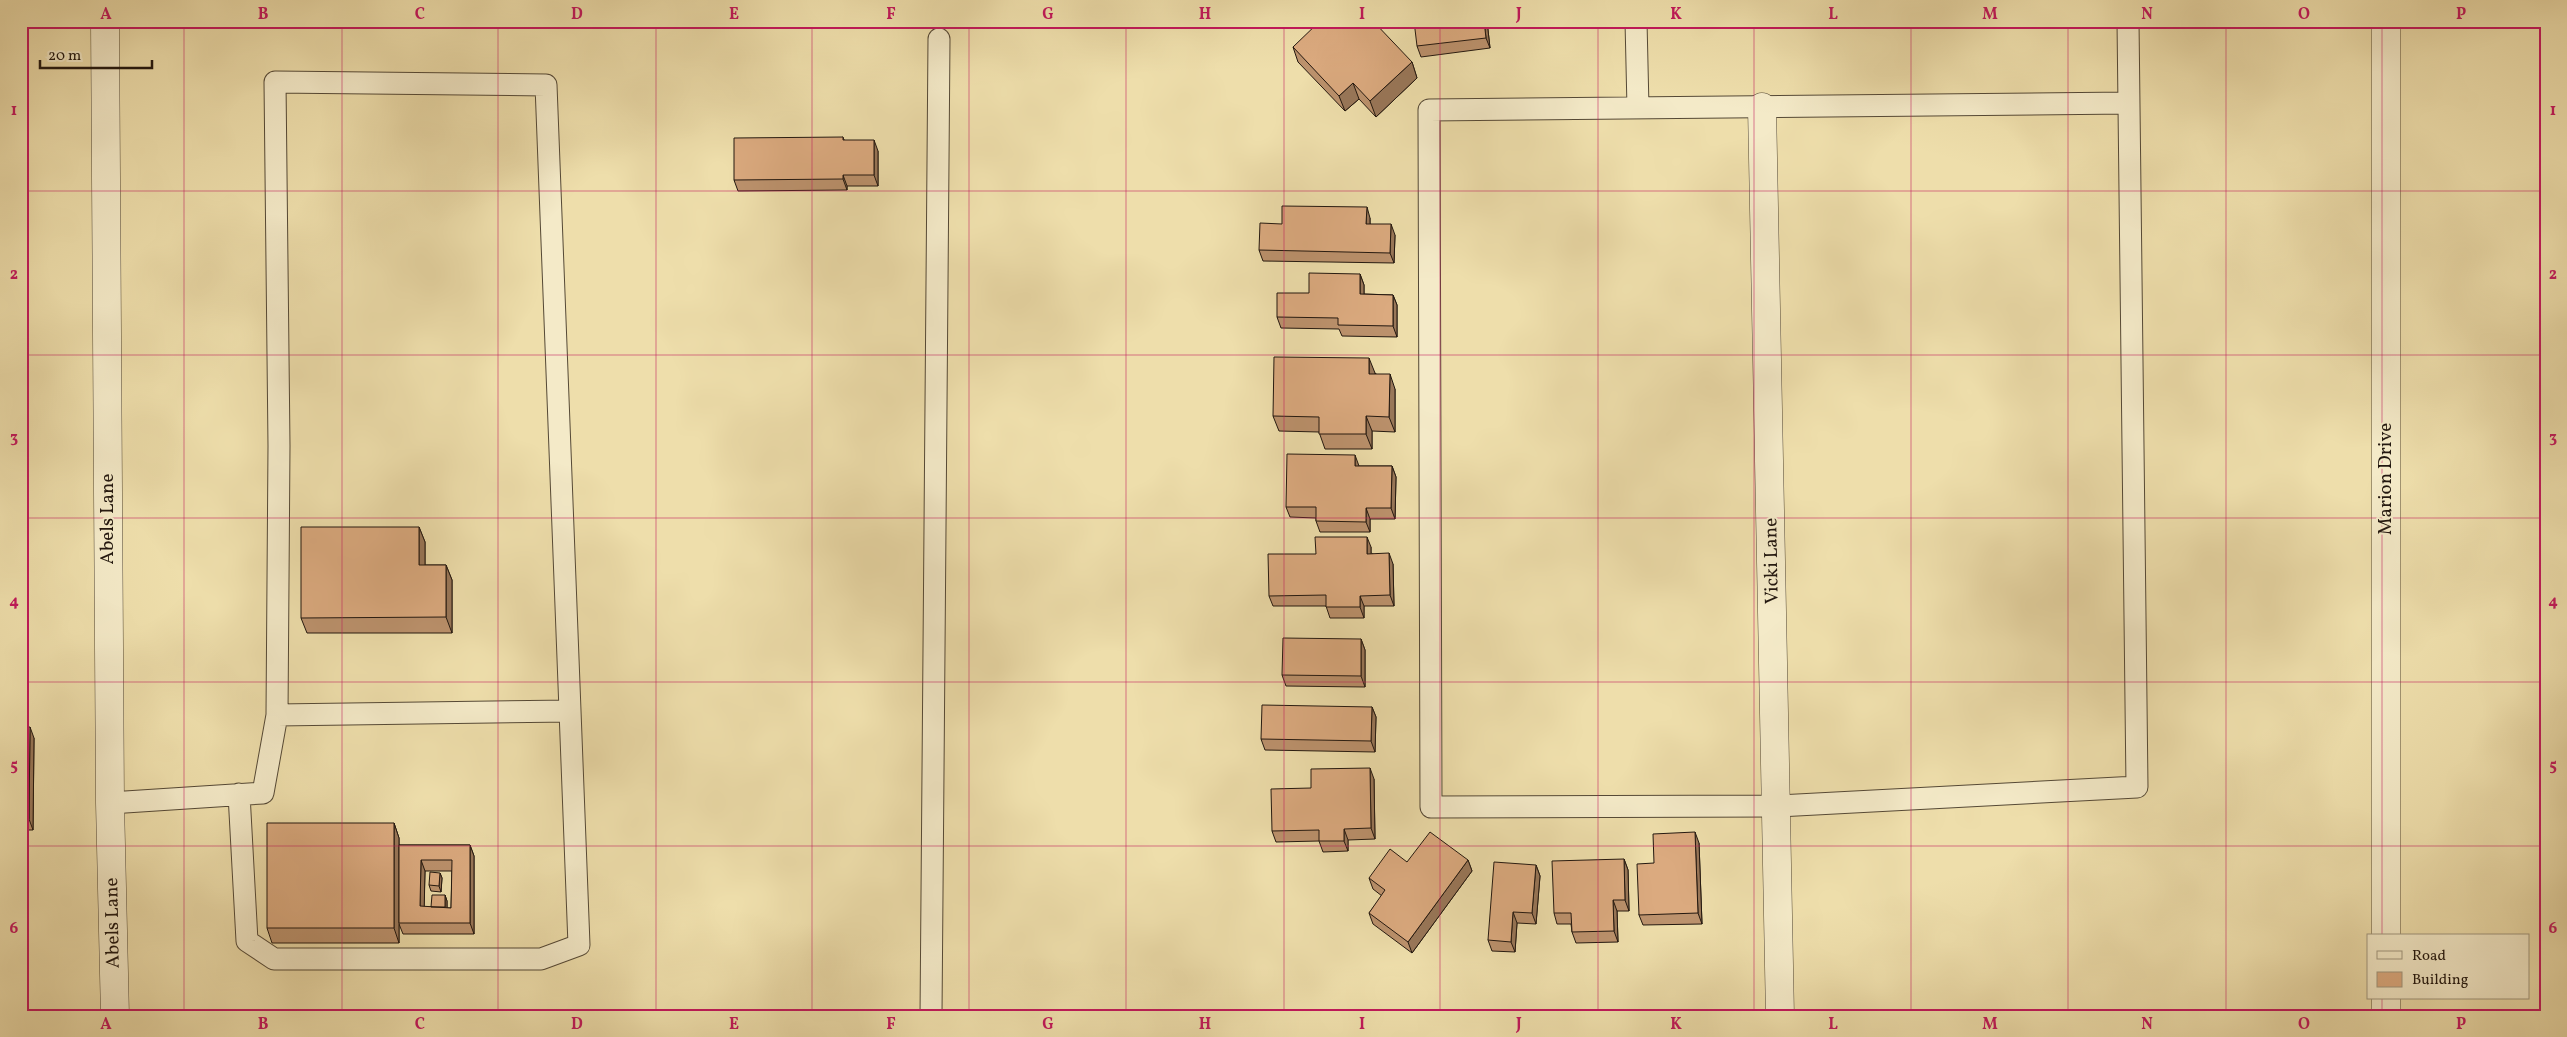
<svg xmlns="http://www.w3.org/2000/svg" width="2567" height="1037" font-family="Vollkorn,serif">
  <rect width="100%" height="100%" fill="#eedeab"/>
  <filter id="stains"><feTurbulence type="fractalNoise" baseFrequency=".004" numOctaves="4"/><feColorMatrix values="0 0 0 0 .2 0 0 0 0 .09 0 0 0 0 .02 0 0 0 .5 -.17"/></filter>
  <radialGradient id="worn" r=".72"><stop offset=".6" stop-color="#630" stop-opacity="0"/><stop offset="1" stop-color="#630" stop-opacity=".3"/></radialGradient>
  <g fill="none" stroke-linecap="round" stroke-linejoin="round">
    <defs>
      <path id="service" d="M1636,21L1638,108
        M2128,21L2137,787L1778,806L1431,807L1429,110L2128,103
        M277,715L570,711
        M110,803L263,793L277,715L279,446L275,82L546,85L579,945L541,959H274L247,941L239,794
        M931,1016L939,39"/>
      <path id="minor" d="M105,21L110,803L115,1016
        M1762,107L1780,1016"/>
      <path id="tertiary" d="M2386,936V21
        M2386,1016V998"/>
    </defs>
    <use href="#service" stroke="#554936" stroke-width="23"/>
    <use href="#minor" stroke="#554936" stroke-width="29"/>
    <use href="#tertiary" stroke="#554936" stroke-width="29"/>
    <use href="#service" stroke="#f4eac8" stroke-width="21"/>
    <use href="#minor" stroke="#f4eac8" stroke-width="28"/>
    <use href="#tertiary" stroke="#f4eac8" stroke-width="28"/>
  </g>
  <path fill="#bc926d" stroke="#22170f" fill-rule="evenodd" d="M1487,21L1490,48L1421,57L1417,46Z
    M1894,21H1991V25L1895,26Z
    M1293,47L1412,62L1417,78L1376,117L1359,99L1345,111L1298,62Z
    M843,137L844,140L878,151V186H847V190L738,191L734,180Z
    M1370,218V224L1395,235L1394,263L1263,261L1259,250Z
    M1360,274L1364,285V294L1393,295L1397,305V337L1342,336L1339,329L1281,328L1277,317Z
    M1375,373L1395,389V432L1372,431V449H1325L1319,432L1279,431L1273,416Z
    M1359,466H1392L1396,477L1395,519H1370V532H1320L1316,521V518L1290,517L1286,507Z
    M419,527L425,542V565H446L452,580V633H307L301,618Z
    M1371,547V553L1393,564L1394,606H1364V618H1330L1326,606H1273L1269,596L1316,554Z
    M1361,639L1365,650V687L1286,686L1282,675Z
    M1372,707L1376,717L1375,752L1265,750L1261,739Z
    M21,727L34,738L33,830H21Z
    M1374,779L1375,839L1348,840V851L1323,852L1319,841L1276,842L1272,831L1311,788Z
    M394,823L399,838V845H470L474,856V934H403L399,924V943H272L267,928ZM425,871H452L451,908H447V901L445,895L431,907H424Z
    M1699,843L1702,924L1643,925L1639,915L1654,863Z
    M1624,859L1628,870L1629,911H1617L1618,942L1576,943L1572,932L1571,924H1557L1554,913Z
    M1468,860L1472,871L1412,953L1373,924L1369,913L1382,896L1373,889L1369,878L1407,862Z
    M1536,865L1540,876L1536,924L1517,923L1515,952L1492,951L1488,940Z
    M440,873L442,878L441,892L431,891L429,885Z"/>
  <path fill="#997759" stroke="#22170f" d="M1484,21H1487L1490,48L1486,38Z
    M1412,62L1417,78L1376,117L1370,101Z
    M1353,83L1359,99L1345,111L1339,96Z
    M874,140L878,151V186L874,175Z
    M843,175L847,186V190L843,179Z
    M1367,207L1370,218V235L1366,224Z
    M1391,224L1395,235L1394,263L1390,253Z
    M1360,274L1364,285V305L1360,294Z
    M1393,295L1397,305V337L1393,326Z
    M1369,358L1375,373V389L1369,374Z
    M1390,374L1395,389V432L1389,417Z
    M1366,416L1372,431V449L1366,434Z
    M1355,455L1359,466V477L1355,466Z
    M1392,466L1396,477L1395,519L1391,508Z
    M1366,508L1370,519V532L1366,522Z
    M419,527L425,542V581L419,565Z
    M1367,537L1371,547V564L1367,554Z
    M1389,553L1393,564L1394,606L1390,595Z
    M446,565L452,580V633L446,617Z
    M1360,596L1364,606V618L1360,607Z
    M1361,639L1365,650V687L1361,676Z
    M1372,707L1376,717L1375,752L1371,741Z
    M30,727L34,738L33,830L29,819Z
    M1370,768L1374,779L1375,839L1371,828Z
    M394,823L399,838V943L394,928Z
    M1344,829L1348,840V851L1344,841Z
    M1695,832L1699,843L1702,924L1698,913Z
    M470,845L474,856V934L470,923Z
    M1624,859L1628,870L1629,911L1625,900Z
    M421,860L425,871L424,917L420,906Z
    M1468,860L1472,871L1412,953L1408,942Z
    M1536,865L1540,876L1536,924L1532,913Z
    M440,873L442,878L441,892L439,886Z
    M445,895L447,901V912L445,907Z
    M1613,900L1617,911L1618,942L1614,931Z
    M1513,912L1517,923L1515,952L1511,942Z"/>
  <path fill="#dbaa7f" stroke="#22170f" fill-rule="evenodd" d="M1320,21H1373L1412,62L1370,101L1353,83L1339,96L1293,47Z
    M1414,21H1484L1486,38L1417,46Z
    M843,137V140H874V175H843V179L734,180V138Z
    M1282,206L1367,207L1366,224H1391L1390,253L1259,250L1260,223L1282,224Z
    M1309,273L1360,274V294L1393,295V326L1338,325V318L1277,317V293H1309Z
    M1274,357L1369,358V374H1390L1389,417L1366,416V434H1319V417L1273,416Z
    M1287,454L1355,455V466H1392L1391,508H1366V522L1316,521V507H1286Z
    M301,527H419V565H446V617L301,618Z
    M1315,537H1367V554L1389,553L1390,595L1360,596V607H1326V595L1269,596L1268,554H1316Z
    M1283,638L1361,639V676L1282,675Z
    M1262,705L1372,707L1371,741L1261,739Z
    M21,727H30L29,819H21Z
    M1370,768L1371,828L1344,829V841H1319V830L1272,831L1271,789L1311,788V769Z
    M267,823H394V928H267Z
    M1430,832L1468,860L1408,942L1369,913L1385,890L1369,878L1390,849L1407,862Z
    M1695,832L1698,913L1639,915L1637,864L1654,863L1653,834Z
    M399,845H470V923H399ZM421,860H452L451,908L420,906Z
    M1624,859L1625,900H1613L1614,931L1572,932L1571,913H1554L1552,861Z
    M1494,862L1536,865L1532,913L1513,912L1511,942L1488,940Z
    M430,872L440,873L439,886L429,885Z
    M432,895H445V907H431Z"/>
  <path fill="none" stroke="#c2185b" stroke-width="1" stroke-opacity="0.55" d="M184,21V1016M342,21V1016M498,21V1016M656,21V1016M812,21V1016M969,21V1016M1126,21V1016M1284,21V1016M1440,21V1016M1598,21V1016M1754,21V1016M1911,21V1016M2068,21V1016M2226,21V1016M2382,21V936M21,191H2546M21,355H2546M21,518H2546M21,682H2546M21,846H2546M2382,998V1016"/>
  <g text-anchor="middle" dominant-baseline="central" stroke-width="4" stroke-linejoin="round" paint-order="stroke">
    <g font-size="19" fill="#22170f" stroke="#f4eac8">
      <text transform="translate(2386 479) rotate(-90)">Marion Drive</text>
      <text transform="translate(108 519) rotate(-90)">Abels Lane</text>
      <text transform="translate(1772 561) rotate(-91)">Vicki Lane</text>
      <text transform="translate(113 923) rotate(-91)">Abels Lane</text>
    </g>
  </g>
  <rect width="2567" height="1037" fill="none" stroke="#eedeab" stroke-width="55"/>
  <rect x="2367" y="934" width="162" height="65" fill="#f4eac8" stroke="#a0967e"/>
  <rect x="2377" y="951" width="25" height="8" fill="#f4eac8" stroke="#a0967e"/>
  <text x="2412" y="960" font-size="15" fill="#22170f">Road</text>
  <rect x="2377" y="972" width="25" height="15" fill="#dbaa7f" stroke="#a0967e"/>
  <text x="2412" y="984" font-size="15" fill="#22170f">Building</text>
  <path d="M40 60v8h112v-8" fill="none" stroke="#22170f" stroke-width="2.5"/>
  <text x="48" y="60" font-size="15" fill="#22170f" stroke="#f4eac8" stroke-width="4" paint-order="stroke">20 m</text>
  <rect x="28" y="28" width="2512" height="982" fill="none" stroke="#c2185b" stroke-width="2"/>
  <g font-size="16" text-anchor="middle" font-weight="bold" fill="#c2185b">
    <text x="106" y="19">A</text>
    <text x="263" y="19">B</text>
    <text x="420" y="19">C</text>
    <text x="577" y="19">D</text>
    <text x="734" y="19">E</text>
    <text x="891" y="19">F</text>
    <text x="1048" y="19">G</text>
    <text x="1205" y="19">H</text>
    <text x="1362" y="19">I</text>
    <text x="1519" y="19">J</text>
    <text x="1676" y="19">K</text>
    <text x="1833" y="19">L</text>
    <text x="1990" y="19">M</text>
    <text x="2147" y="19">N</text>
    <text x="2304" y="19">O</text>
    <text x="2461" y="19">P</text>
    <text x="14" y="115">1</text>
    <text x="2553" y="115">1</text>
    <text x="14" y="279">2</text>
    <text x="2553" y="279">2</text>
    <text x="14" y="442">3</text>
    <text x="2553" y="442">3</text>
    <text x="14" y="606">4</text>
    <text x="2553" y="606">4</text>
    <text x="14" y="770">5</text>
    <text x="2553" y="770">5</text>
    <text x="14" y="933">6</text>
    <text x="2553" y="933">6</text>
    <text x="106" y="1029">A</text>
    <text x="263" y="1029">B</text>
    <text x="420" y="1029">C</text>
    <text x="577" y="1029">D</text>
    <text x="734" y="1029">E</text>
    <text x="891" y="1029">F</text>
    <text x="1048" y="1029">G</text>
    <text x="1205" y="1029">H</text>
    <text x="1362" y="1029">I</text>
    <text x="1519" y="1029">J</text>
    <text x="1676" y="1029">K</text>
    <text x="1833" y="1029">L</text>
    <text x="1990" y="1029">M</text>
    <text x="2147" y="1029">N</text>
    <text x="2304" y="1029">O</text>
    <text x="2461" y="1029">P</text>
  </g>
  <rect width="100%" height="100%" filter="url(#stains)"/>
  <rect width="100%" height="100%" fill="url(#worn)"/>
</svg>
